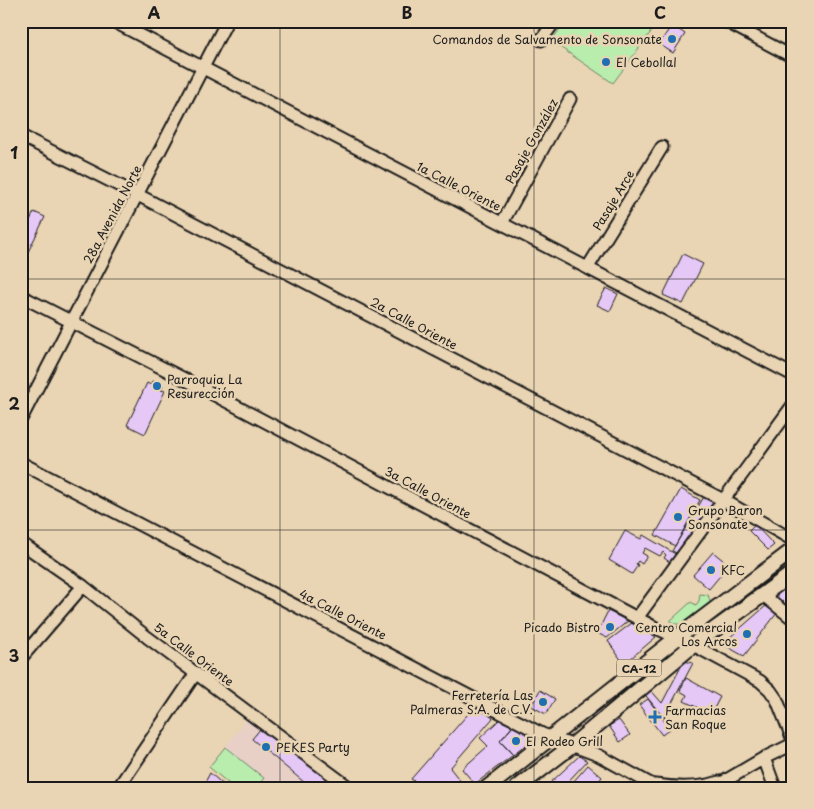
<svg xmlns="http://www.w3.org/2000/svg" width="814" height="809" font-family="'Playpen Sans',sans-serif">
  <rect width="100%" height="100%" fill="#e9d4b3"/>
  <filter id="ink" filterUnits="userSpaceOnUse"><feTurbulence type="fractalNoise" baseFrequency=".02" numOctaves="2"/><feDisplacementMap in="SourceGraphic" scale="10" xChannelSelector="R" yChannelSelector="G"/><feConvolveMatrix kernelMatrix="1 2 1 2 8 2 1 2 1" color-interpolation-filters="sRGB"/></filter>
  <g filter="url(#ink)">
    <path fill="#e8d0c7" d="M250,715L341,788H234L209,767Z"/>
    <path fill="#b9edae" stroke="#6a8465" d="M566,21H659L613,83L551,41Z
      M700,594L708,595L711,604L681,624H675L670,621L691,602L696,605L699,601Z
      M225,747L264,778L256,788H234L209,767Z"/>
    <path fill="#e6c8f6" stroke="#1c1c1c" d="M672,25L685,34L673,53L659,44Z
      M34,212L45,217L27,254L21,251V239Z
      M683,254L703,264L683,304L663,295Z
      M606,288L618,294L610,311L597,305Z
      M153,381L163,386L161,390L165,391L145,434L127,425L147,383L151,385Z
      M681,489L700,500L675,546L655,535Z
      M705,495L717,502L679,554L672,551Z
      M755,525L774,545L768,550L749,531Z
      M625,531L641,539L643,535L677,555L671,563L664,558L666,555L663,552L660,556L645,548L642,553L647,556L642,564L638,561L636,564L638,565L632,574L609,560Z
      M713,552L729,565L709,589L693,575Z
      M793,581V603L789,607L775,595Z
      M767,605L777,613L744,656L724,645L728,639Z
      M608,611L628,621L607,638L597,633Z
      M632,623L656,637L624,664L608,641Z
      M684,661L693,663L664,718L642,691L648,687L662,703Z
      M686,678L720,697L711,714L684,701L687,695L680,691Z
      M540,690L555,699L546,714L531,706Z
      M648,699L670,729L662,735L639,705Z
      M475,706L493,718L450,768L462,783L457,788H426L411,779Z
      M499,720L513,726L500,741L513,755L475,784L462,769L488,746L480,738Z
      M619,720L630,735L620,742L609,726Z
      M513,726L530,734L532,738L530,742L513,755L500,741Z
      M261,728L339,788H311L252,739Z
      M579,756L587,761L562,788H549L547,786Z
      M588,765L602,777L593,788H580L573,782Z
      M210,773L227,788H202Z"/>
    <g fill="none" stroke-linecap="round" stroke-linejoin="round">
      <defs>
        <path id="minor" d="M113,21L793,375
          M725,21L793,57
          M541,40L555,21
          M21,136L138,195L725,501L793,540
          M502,223L570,99
          M588,267L662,147
          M21,296L194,384L654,627L693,645L760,681L770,690L777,700L793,740
          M21,419L227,21
          M21,463L542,734L598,755L658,788
          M21,543L83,586L147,637L350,788
          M763,595L793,619
          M637,618L793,405
          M21,658L83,586
          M764,758L775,788
          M655,785C676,788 699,789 719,782
          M118,788L196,673
          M713,788L764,758L793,744"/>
        <path id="major" d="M487,788L678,637L793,550
          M517,788L573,745L693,645L793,573"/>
      </defs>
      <use href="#minor" stroke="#1c1c1c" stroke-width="15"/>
      <use href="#major" stroke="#1c1c1c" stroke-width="18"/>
      <use href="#minor" stroke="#e9d4b3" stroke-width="11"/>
      <use href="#major" stroke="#e9d4b3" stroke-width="14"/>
    </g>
  </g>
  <path fill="none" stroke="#1c1c1c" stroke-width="1" stroke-opacity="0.55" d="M280,21V788M534,21V788M21,279H793M21,530H793"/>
  <g fill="#1f6fb2" stroke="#e9d4b3" stroke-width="2">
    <circle cx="672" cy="39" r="5"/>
    <circle cx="606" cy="62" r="5"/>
    <circle cx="157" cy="386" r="5"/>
    <circle cx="678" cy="517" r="5"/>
    <circle cx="711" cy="570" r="5"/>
    <circle cx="610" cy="627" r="5"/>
    <circle cx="747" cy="634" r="5"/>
    <circle cx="543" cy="702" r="5"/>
    <path d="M652.5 709.5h5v5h5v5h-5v5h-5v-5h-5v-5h5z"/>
    <circle cx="516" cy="741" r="5"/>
    <circle cx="266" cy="747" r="5"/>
  </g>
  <g text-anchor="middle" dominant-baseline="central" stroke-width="5" stroke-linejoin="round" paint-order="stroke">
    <rect fill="#e9d4b3" stroke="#5a5349" stroke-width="1" x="616.5" y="659.5" width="45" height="17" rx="4"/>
    <g font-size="11" font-weight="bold" fill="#1c1c1c">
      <text x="639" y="668">CA-12</text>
    </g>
    <g font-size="12" fill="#1c1c1c" stroke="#e9d4b3" text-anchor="start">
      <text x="662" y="39" text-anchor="end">Comandos de Salvamento de Sonsonate</text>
      <text x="616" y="62">El Cebollal</text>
      <text x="167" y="379">Parroquia La<tspan x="167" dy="14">Resurección</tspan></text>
      <text x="688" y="510">Grupo Baron<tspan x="688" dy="14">Sonsonate</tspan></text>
      <text x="721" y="570">KFC</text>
      <text x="600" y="627" text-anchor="end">Picado Bistro</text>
      <text x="737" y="627" text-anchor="end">Centro Comercial<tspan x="737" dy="14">Los Arcos</tspan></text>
      <text x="533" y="695" text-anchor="end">Ferretería Las<tspan x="533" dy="14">Palmeras S.A. de C.V.</tspan></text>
      <text x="665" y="710">Farmacias<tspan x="665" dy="14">San Roque</tspan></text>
      <text x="526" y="741">El Rodeo Grill</text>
      <text x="276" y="747">PEKES Party</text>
    </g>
    <g font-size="12" fill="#1c1c1c" stroke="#e9d4b3">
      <text transform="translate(531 141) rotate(-61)">Pasaje González</text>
      <text transform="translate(459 186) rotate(27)">1a Calle Oriente</text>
      <text transform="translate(613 200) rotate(-59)">Pasaje Arce</text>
      <text transform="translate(112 214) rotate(-62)">28a Avenida Norte</text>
      <text transform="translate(414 323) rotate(28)">2a Calle Oriente</text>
      <text transform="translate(428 492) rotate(28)">3a Calle Oriente</text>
      <text transform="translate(343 614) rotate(27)">4a Calle Oriente</text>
      <text transform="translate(194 654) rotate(37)">5a Calle Oriente</text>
    </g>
  </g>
  <rect width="814" height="809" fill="none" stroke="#e9d4b3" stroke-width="55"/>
  <rect x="28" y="28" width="758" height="754" fill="none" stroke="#1c1c1c" stroke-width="2"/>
  <g font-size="16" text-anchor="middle" font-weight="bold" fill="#1c1c1c">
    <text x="154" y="19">A</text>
    <text x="407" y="19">B</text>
    <text x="660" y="19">C</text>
    <text x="14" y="159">1</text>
    <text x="14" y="410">2</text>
    <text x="14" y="662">3</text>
  </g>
</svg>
